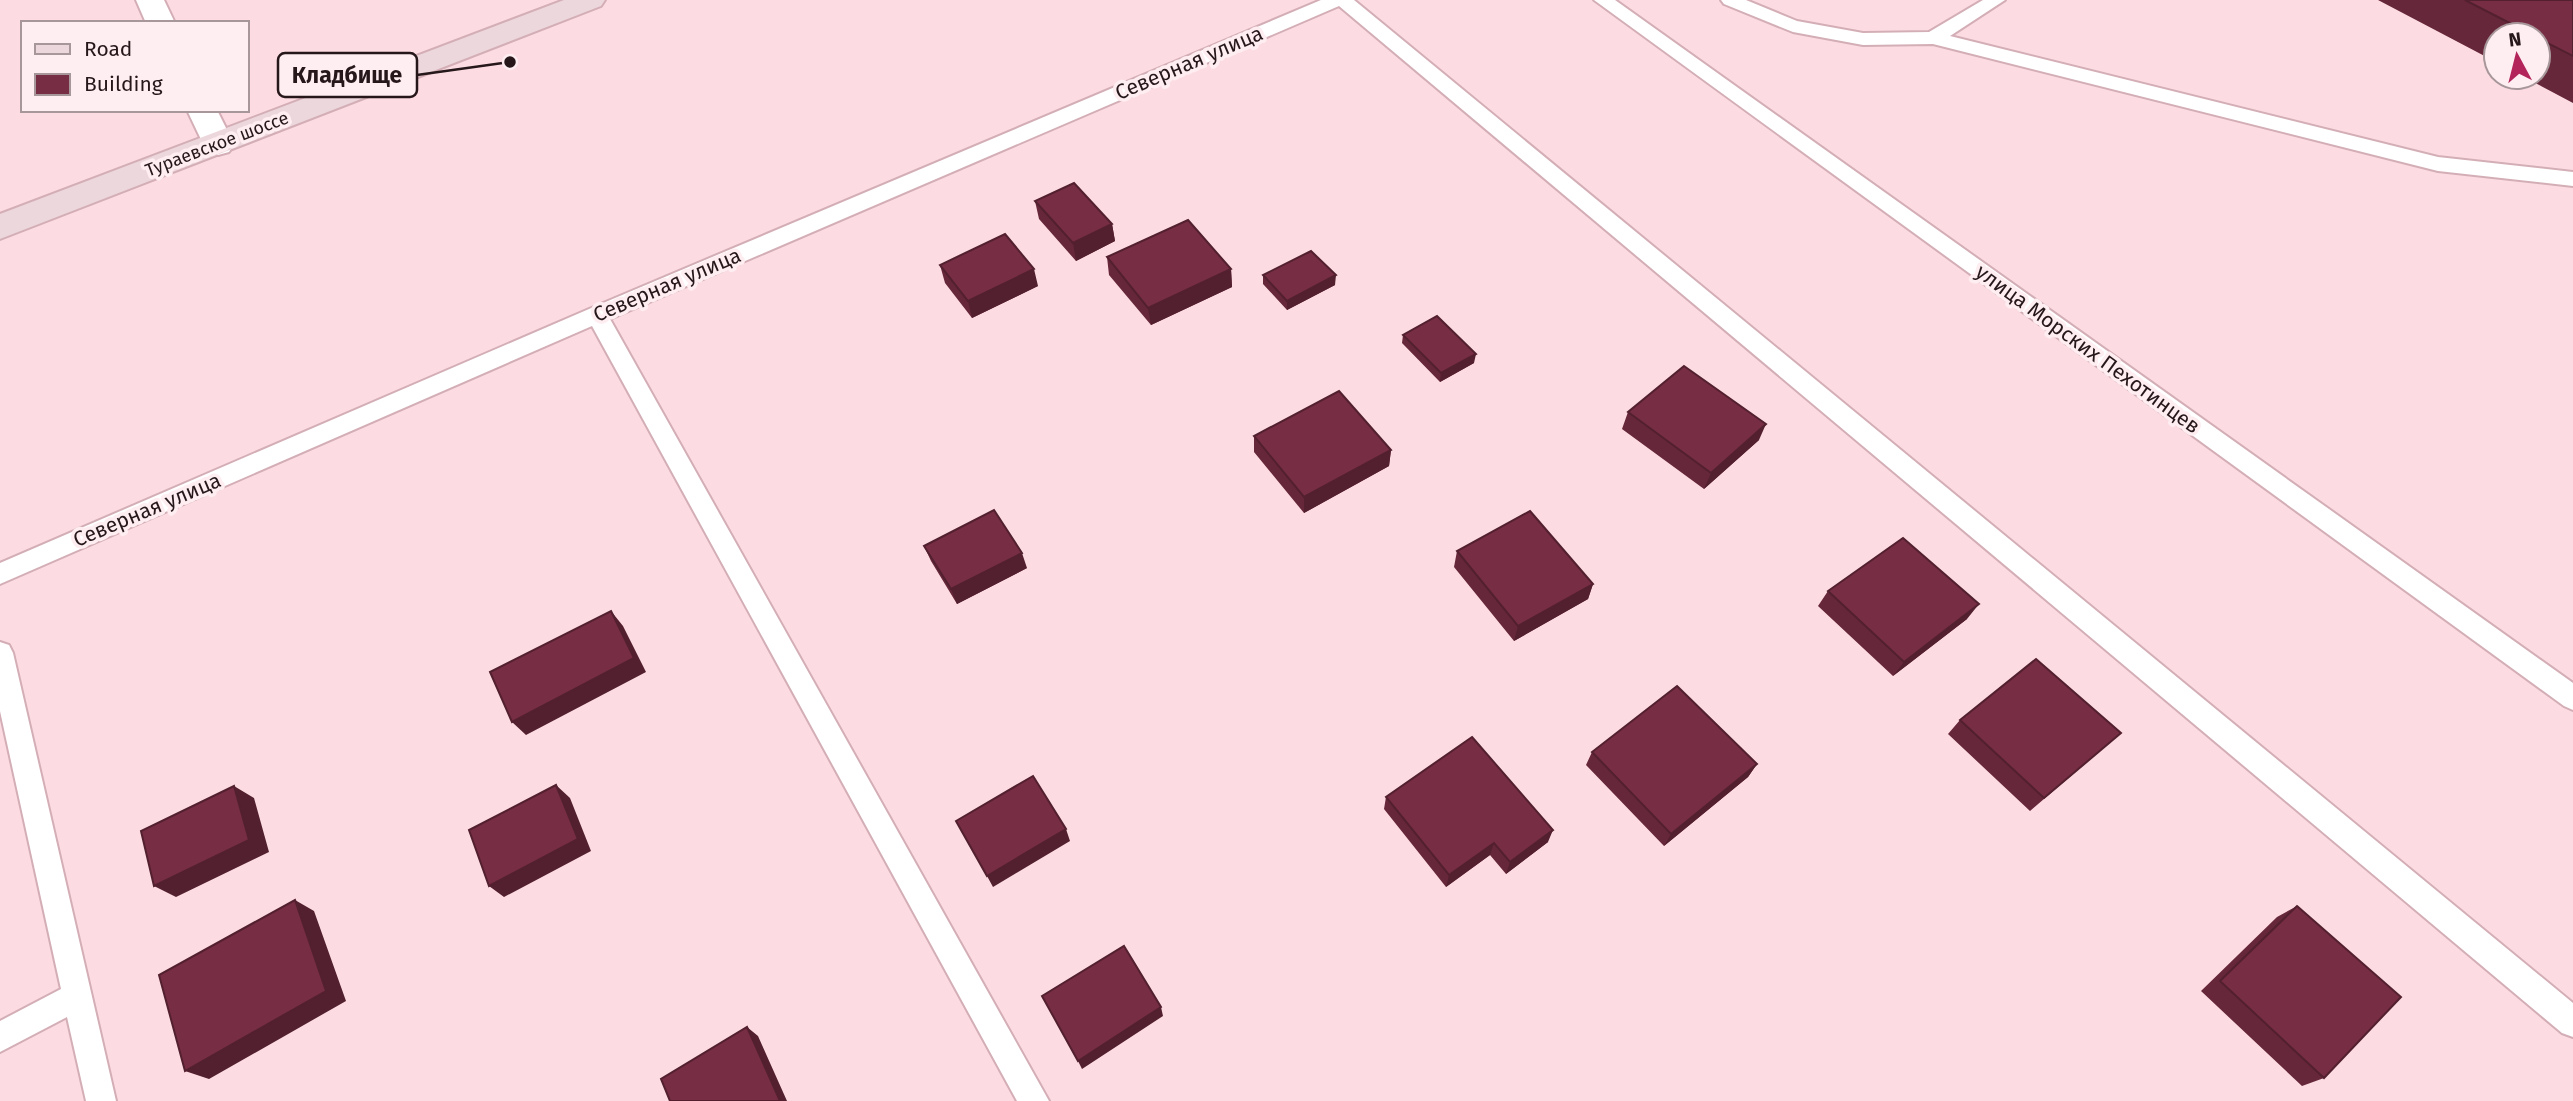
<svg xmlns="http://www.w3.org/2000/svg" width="2573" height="1101" font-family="'Fira Sans',sans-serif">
  <rect width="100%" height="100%" fill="#fcdce2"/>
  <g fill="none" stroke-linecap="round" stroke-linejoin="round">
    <defs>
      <path id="service" d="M1321,0H1354L2573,1003V1037L2562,1033L1339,6L610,319L1049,1101H1017L592,326L0,584V563L589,309Z
        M1594,0H1615L2573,683V710L2564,706Z
        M1721,0H1746L1797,21L1863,33L1929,32L1983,0H2005L1950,36L2438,157L2573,172V186L2438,171L1933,44L1863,45L1793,32L1724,4Z
        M0,642L9,645L13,653L116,1101H86L67,1017L0,1052V1021L61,989L0,711Z"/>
      <path id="minor" d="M136,0H164L175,23H146Z
        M187,110H217L234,144L229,152L218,155L207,152Z"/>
      <path id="secondary" d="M564,0H605L601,6L0,239V214Z"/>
    </defs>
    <use href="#service" stroke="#d4aeb6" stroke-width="4"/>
    <use href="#minor" stroke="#d4aeb6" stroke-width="4"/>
    <use href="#secondary" stroke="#d4aeb6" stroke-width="4"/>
    <use href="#service" fill="#fff" fill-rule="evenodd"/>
    <use href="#minor" fill="#fff" fill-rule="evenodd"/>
    <use href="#secondary" fill="#ecd7dc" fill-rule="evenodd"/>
  </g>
  <path fill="#66273a" d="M2378,0H2573V103L2524,77H2538V35H2496V62Z
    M1035,201L1112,224L1115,241L1076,261L1039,219Z
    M1107,257L1231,269L1232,287L1151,325L1109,275Z
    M940,265L1038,286L972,318L945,283Z
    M1263,275L1335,285L1287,310L1263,284Z
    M1403,335L1474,363L1440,382L1402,343Z
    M1628,412L1759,440L1704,489L1622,429Z
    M1254,436L1391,450L1389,466L1304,513L1254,452Z
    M924,546L1027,568L957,604L931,561Z
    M1457,551L1593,584L1588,599L1514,641L1454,567Z
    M1828,591L1967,619L1893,676L1818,606Z
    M1960,720L2121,733L2030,811L1948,734Z
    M1592,752L1757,764L1748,777L1664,846L1586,765Z
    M1386,797L1548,842L1506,874L1490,855L1446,887L1384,809Z
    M2297,906L2324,1078L2302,1086L2201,991L2277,917Z"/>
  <path fill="#532030" d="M1112,224L1115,241L1076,261L1073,243Z
    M1034,269L1038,286L972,318L968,301Z
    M1231,269L1232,287L1151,325L1148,308Z
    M1336,275L1335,285L1287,310V301Z
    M1476,354L1474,363L1440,382L1441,373Z
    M1766,424L1759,440L1704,489L1711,473Z
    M1391,450L1389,466L1304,513V497Z
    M1022,553L1027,568L957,604L951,589Z
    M1593,584L1588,599L1514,641L1518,626Z
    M1979,604L1967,619L1893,676L1904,662Z
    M611,611L623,626L646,672L526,735L512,722Z
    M1757,764L1748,777L1664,846L1671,834Z
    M556,785L570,798L591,851L504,897L489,886Z
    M234,786L254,798L269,852L176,897L154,886Z
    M1066,829L1070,841L993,887L987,876Z
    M1553,830L1548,842L1506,874L1510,862Z
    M1494,843L1490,855L1446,887L1449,875Z
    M295,900L314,911L346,1001L209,1079L185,1071Z
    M1161,1007L1163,1016L1082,1069L1078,1061Z
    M747,1027L758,1036L787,1101H780Z"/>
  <path fill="#772d44" stroke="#532030" stroke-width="2" d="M2465,0H2573V56L2538,38V35H2533Z
    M1074,183L1112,224L1073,243L1035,201Z
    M1188,220L1231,269L1148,308L1107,257Z
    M1005,234L1034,269L968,301L940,265Z
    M1311,251L1336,275L1287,301L1263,275Z
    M1437,316L1476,354L1441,373L1403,335Z
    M1684,366L1766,424L1711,473L1628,412Z
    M1339,391L1391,450L1304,497L1254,436Z
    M994,510L1022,553L951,589L924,546Z
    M1530,511L1593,584L1518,626L1457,551Z
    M1903,538L1979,604L1904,662L1828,591Z
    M611,611L634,658L512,722L490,672Z
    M2036,659L2121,733L2044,798L1960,720Z
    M1677,686L1757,764L1671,834L1592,752Z
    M1472,737L1553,830L1510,862L1494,843L1449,875L1386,797Z
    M1033,776L1066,829L987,876L956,821Z
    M556,785L578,839L489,886L469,830Z
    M234,786L249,840L154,886L141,831Z
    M295,900L326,991L185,1071L159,975Z
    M2297,906L2401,997L2324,1078L2220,981Z
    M1124,946L1161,1007L1078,1061L1042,996Z
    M747,1027L780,1101H670L661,1079Z"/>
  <g text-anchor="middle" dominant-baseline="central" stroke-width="7" stroke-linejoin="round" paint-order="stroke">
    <g font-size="18" fill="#25171a" stroke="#feedf1">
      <text transform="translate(217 144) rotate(-21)">Тураевское шоссе</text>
    </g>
    <g font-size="21" fill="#25171a" stroke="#feedf1">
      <text transform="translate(1189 63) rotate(-23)">Северная улица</text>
      <text transform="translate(667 285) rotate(-23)">Северная улица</text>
      <text transform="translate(2088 349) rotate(36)">улица Морских Пехотинцев</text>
      <text transform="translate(147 510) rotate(-23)">Северная улица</text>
    </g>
  </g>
  <path fill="none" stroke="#25171a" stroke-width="2.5" d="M510 62L417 75"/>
  <circle fill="#25171a" stroke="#feedf1" stroke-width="2.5" cx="510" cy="62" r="7"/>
  <rect fill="#feedf1" stroke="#25171a" stroke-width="2.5" x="278" y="53" width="139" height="44" rx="7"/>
  <g font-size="23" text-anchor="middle" font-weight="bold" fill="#25171a">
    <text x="347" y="83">Кладбище</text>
  </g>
  <rect x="21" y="21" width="228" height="91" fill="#feedf1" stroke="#a7979b" stroke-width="2"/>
  <rect x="35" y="44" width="35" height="10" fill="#ecd7dc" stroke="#a7979b" stroke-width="2"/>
  <text x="84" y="56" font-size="21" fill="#25171a">Road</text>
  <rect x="35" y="74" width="35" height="21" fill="#772d44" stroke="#a7979b" stroke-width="2"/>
  <text x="84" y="91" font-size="21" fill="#25171a">Building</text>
  <g transform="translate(2517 56) rotate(353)"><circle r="33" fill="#feedf1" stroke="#a7979b" stroke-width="2"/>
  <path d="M0-5L12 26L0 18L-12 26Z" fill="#b3255a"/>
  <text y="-10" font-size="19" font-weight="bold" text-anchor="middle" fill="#25171a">N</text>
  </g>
</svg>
